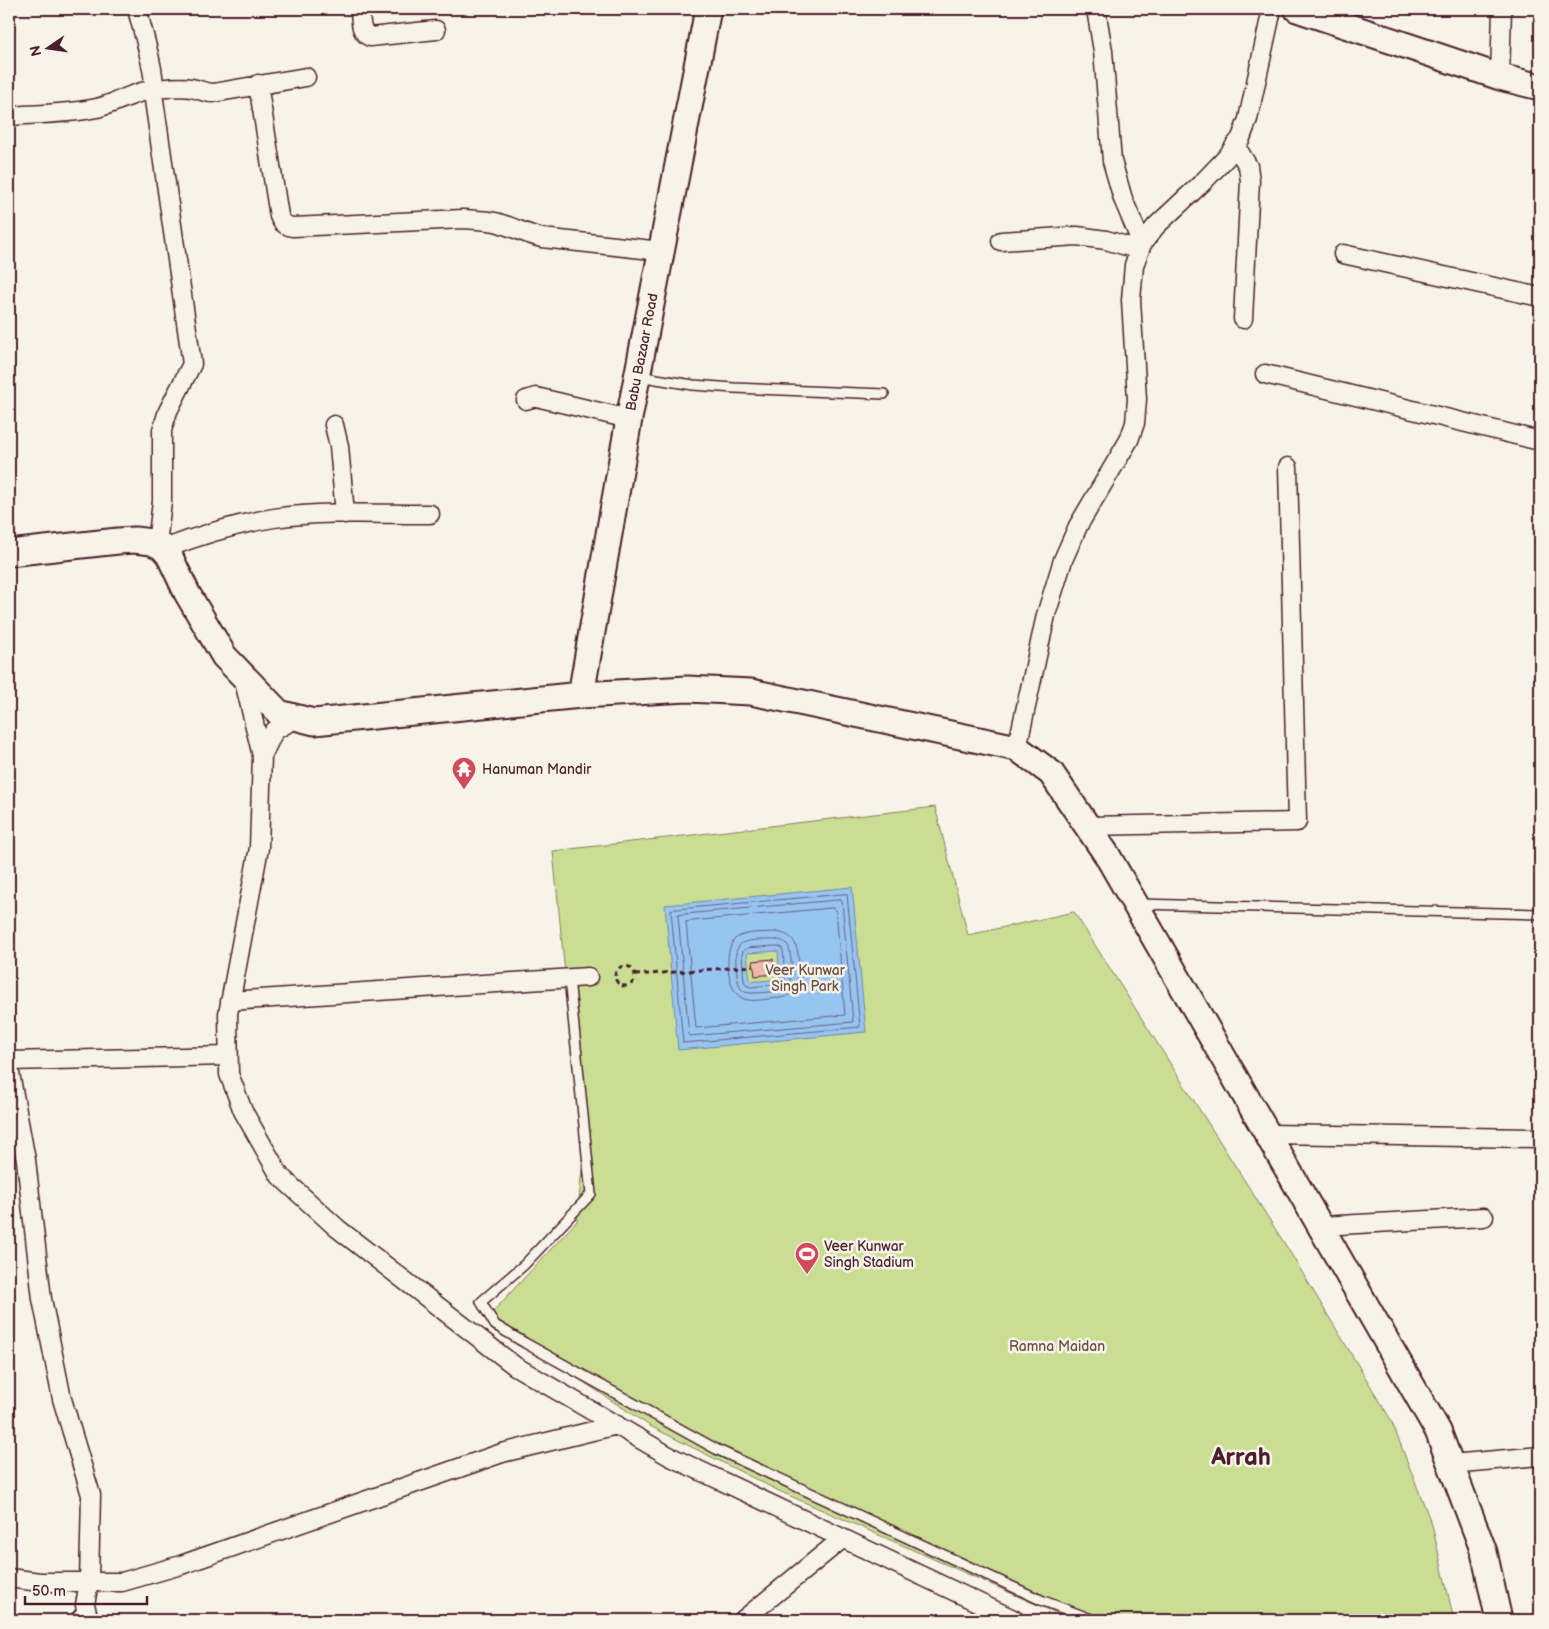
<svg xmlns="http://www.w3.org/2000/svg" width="1549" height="1629" font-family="'Balsamiq Sans',sans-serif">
  <rect width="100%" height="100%" fill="#f7f3e8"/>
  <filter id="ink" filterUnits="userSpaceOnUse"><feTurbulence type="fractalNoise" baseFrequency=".02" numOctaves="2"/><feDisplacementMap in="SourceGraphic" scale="10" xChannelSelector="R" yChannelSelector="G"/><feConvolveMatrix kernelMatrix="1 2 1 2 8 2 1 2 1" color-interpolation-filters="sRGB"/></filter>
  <g filter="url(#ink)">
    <path fill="#cade93" stroke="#8a7e5f" d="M935,807L968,935L1074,912L1288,1249L1391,1420L1432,1525L1454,1620H1072L779,1491L650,1426L487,1318L577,1221L583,1157L553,851Z"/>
    <path fill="#97c5f2" stroke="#7883a2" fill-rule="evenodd" d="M852,887L866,1032L678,1050L665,905ZM778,951L780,979L750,982L747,953Z"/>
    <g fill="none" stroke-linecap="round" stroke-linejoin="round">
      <path stroke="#69617b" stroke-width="1" d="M847,894L860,1027L683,1043L671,910Z
        M841,900L842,902L853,1022L689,1036L678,915Z
        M834,908L836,910L845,1015L696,1028L686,922Z
        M776,932C783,933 789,935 793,940C801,951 802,986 790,994C784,999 776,998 768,999C760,1000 750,1002 742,998C727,991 723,950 735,939C745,931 764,933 776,932Z
        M777,940C781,940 784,941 787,944C792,951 794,983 786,988C780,992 760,993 753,993C747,993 742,992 740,987C737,981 735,959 736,952C737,949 739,945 742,943C750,939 768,940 777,940Z
        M777,946L781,947L783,951L785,978L784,982L780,984L751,987L747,986L744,981L742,955L743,951L748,948Z"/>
    </g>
    <path fill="#f0b8a8" stroke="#4a1f2b" d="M773,959L774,974L755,976L753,961Z"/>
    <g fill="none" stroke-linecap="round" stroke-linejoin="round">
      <defs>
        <path id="lane" d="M638,376L693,385L734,388L884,394
          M1138,904L1540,914
          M569,978L591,1194L524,1265L481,1302L495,1325L525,1343L716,1449L1041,1600L1094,1620
          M74,1620L85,1607"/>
        <path id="street" d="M137,9C141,26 158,79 153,93L192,364L168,411L162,430V501L157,544
          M360,9C361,19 359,32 370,37L436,30
          M1096,9L1103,51L1112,161L1123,199L1142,244
          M1500,77L1502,9
          M258,84L279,216C282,223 285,226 293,227L463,219C474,220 485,220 495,222C511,226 525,234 542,238L661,251
          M9,116C38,114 68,114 97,108C117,103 135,91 156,89C167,88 180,86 191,88C199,89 204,93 213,93L306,77
          M1235,145L1248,166L1250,181L1243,319
          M1001,241L1077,236L1106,240L1140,250
          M1343,254L1540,297
          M1265,374L1540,441
          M526,400L536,397L629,419
          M334,425L339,446L345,514
          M164,549C200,535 236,524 274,518C325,511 378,514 430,514
          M243,677L262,756
          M298,717L274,731L262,756L259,848L228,1014L229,1074L243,1111L280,1176L337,1228L515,1366L669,1456L1015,1620
          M1017,748L1046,615L1063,560L1078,526L1129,440L1135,423L1137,399L1131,300L1134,265L1142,244L1156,226L1203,182L1226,158L1241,138L1248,119L1272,9
          M1087,826L1297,822L1288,467
          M230,1001L588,977
          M9,1061L228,1056
          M9,1068L26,1160L42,1299L62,1399L91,1495L89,1582L85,1605L89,1620
          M1268,1134L1540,1138
          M1321,1226L1484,1217
          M1451,1464L1540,1456
          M9,1578L40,1582H122L181,1565L502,1453L617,1425
          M743,1620L842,1539"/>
        <path id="secondary" d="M1297,9L1500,77L1540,87
          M9,553L118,541L135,540L152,542L162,547L169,555L187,593L224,656L279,713L314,722L581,695L687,689L751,692L1017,748L1051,773L1107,855L1438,1431L1484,1552L1499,1620
          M581,695L629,419L708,9"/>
      </defs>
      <use href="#lane" stroke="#4a1f2b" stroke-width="12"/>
      <use href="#street" stroke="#4a1f2b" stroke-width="21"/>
      <use href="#secondary" stroke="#4a1f2b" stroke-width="29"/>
      <path stroke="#4a1f2b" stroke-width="3" stroke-dasharray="5 4" stroke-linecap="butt" d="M615 976a10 10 0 1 1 20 0a10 10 0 1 1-20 0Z
        M635,975L754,966"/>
      <use href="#lane" stroke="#f7f3e8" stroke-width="9"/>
      <use href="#street" stroke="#f7f3e8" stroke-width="18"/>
      <use href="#secondary" stroke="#f7f3e8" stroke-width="25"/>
    </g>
  </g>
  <defs>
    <symbol id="temple-pin" viewBox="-11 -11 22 30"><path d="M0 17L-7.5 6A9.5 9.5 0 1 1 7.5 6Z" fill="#d1495b" stroke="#f7f3e8"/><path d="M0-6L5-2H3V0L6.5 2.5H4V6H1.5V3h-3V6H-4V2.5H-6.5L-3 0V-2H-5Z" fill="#fff"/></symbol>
    <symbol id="stadium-pin" viewBox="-11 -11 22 30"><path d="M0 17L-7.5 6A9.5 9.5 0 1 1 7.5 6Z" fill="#d1495b" stroke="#f7f3e8"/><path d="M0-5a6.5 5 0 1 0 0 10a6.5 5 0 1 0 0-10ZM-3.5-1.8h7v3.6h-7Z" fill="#fff"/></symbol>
  </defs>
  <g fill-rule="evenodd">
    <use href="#temple-pin" x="450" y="755" width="28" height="38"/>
    <use href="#stadium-pin" x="793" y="1240" width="28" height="38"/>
  </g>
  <g text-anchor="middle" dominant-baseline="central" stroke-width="5" stroke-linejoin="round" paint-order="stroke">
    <g font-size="14" fill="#4a1f2b" stroke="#f7f3e8">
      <text transform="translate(642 352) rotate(-79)">Babu Bazaar Road</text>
    </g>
    <g font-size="14" fill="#4a1f2b" stroke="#f7f3e8" text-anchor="start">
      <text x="482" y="769">Hanuman Mandir</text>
      <text x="824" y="1246">Veer Kunwar<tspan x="824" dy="16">Singh Stadium</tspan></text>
    </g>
    <g font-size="14" fill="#6a4f45" stroke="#f7f3e8">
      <text x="805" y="970">Veer Kunwar<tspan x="805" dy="16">Singh Park</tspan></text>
      <text x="1057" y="1346">Ramna Maidan</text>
    </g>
    <g font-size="24" font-weight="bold" fill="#4a1f2b" stroke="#f7f3e8">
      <text x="1241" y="1457">Arrah</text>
    </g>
  </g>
  <rect width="1549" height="1629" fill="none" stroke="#f7f3e8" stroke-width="30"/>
  <rect x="15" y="15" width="1519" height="1599" fill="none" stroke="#4a1f2b" stroke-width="2" filter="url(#ink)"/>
  <g transform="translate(48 48) rotate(257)" stroke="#f7f3e8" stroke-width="4" paint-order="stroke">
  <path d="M0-4L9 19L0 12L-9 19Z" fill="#4a1f2b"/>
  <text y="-8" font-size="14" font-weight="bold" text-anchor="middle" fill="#4a1f2b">N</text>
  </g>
  <path d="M25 1596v8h122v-8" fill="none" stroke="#4a1f2b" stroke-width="2.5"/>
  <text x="32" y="1596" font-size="15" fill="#4a1f2b" stroke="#f7f3e8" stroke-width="4" paint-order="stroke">50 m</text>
</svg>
